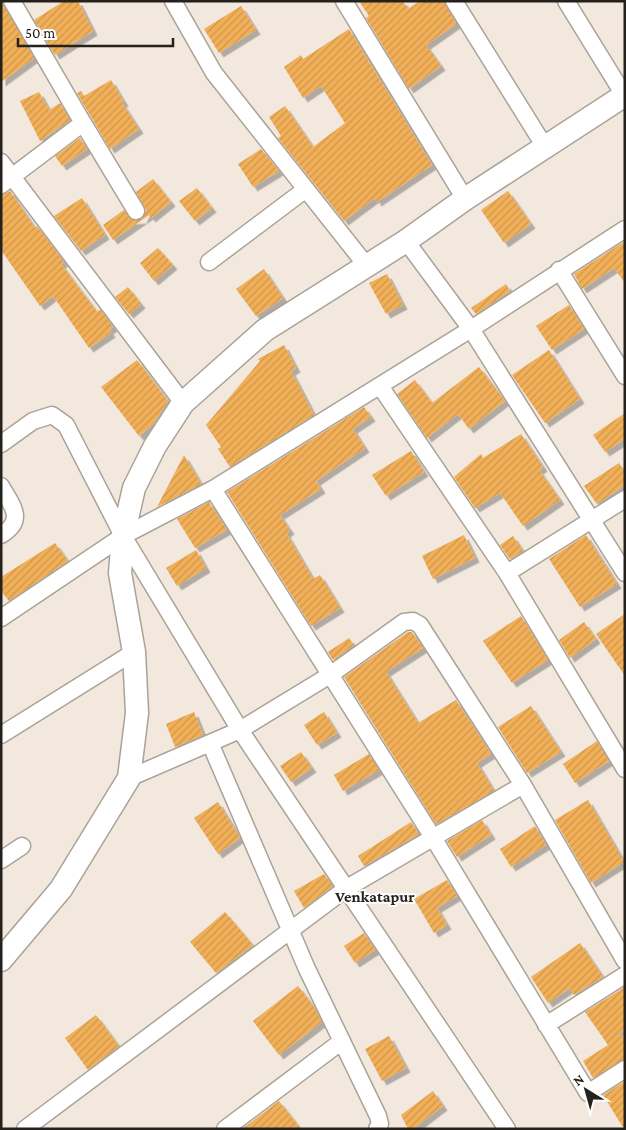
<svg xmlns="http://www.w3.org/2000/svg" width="626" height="1130" font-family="'Crimson Pro',serif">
  <defs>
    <pattern id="building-hatch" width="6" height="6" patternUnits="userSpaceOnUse" patternTransform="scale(1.25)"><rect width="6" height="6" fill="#f1af58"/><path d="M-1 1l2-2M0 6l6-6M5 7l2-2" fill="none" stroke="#ce964c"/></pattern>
    <filter id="shadow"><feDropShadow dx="4.5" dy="4.5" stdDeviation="0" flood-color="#0004"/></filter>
  </defs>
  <rect width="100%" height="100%" fill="#f2e8dd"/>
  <path fill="url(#building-hatch)" filter="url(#shadow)" d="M2,1L34,58L1,82V1Z
    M64,1H78L93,31L55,55L34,20Z
    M359,1H403L408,9L420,1H444L456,24L426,45L441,66L409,89L366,18L369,16Z
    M241,6L256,30L219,53L204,29Z
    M349,29L432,165L377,202L375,198L344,221L278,138L281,136L269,117L285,106L313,147L345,123L321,86L303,98L284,67L301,55L303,59Z
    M111,80L124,102L122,103L139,129L110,149L77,93L81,91L84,96Z
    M39,92L49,110L60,103L70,120L40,141L20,101Z
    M80,138L87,149L62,166L55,156Z
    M261,149L279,171L253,187L238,164Z
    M153,179L171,202L151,218L149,215L113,240L103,225L124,210L132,220L142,219L146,210L136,192Z
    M197,188L212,208L195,221L179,201Z
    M10,191L35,228L37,226L64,262L61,264L97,312L100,309L113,327L109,330L111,333L89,348L53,296L40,306L1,250V195Z
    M508,191L531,224L504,243L481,210Z
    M82,198L105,235L81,251L54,216Z
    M625,241V283L614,268L582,289L574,274Z
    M158,248L173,265L154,281L140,263Z
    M264,269L283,298L256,316L236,289Z
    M387,274L403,305L386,314L369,283Z
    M506,284L510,291L476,314L471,308Z
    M128,287L141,304L129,314L115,297Z
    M569,305L584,329L552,350L536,326Z
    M284,345L296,368L291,371L314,415L230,467L218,449L221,447L206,425L260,361L258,359Z
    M549,350L580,399L545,423L512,375Z
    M137,360L168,401L153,424L139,436L101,387Z
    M479,367L505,401L469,429L458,414L427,438L397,394L415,380L432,403Z
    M364,407L371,417L353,429L365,448L316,481L321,489L280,515L290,530L286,533L313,579L320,575L340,608L311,626L227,492Z
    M625,413V439L605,452L593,435Z
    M521,434L543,467L539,470L560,500L523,526L500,493L475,508L454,477L481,454L483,458Z
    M411,451L424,472L386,496L372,475Z
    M184,455L201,484L157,507Z
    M619,463L625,472V485L597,504L584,486Z
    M209,502L227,530L195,548L177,519Z
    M464,535L475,558L433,579L422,556Z
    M586,535L617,584L580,607L549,559Z
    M513,536L523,551L510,559L500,545Z
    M55,543L68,561L9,601L1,591V577Z
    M196,550L206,568L177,586L166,568Z
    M625,614V676L596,634Z
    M521,616L548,660L512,683L483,641Z
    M584,622L596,639L570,658L559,640Z
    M408,632H412L423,648L386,672L418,723L456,700L491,754L477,763L494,791L436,824L344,677Z
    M349,638L354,645L333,660L328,652Z
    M531,706L561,752L527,773L498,727Z
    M194,712L203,735L175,747L166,724Z
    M324,712L337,733L317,745L304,725Z
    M597,741L609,761L575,783L563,764Z
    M301,752L312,768L291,782L280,766Z
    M369,754L379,770L343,791L334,775Z
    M588,800L624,862L591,883L555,820Z
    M218,802L240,838L218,854L194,818Z
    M482,820L491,835L457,857L447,841Z
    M411,822L419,834L364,866L358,856Z
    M535,826L546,845L511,867L500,849Z
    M324,874L333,886L304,908L294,891Z
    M447,880L457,896L437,908L447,925L434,933L414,899Z
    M225,912L253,945L216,973L190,942Z
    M364,933L375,950L355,963L344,946Z
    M580,943L603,977L574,995L570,988L548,1003L531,977Z
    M298,986L314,1007L322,1022L279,1055L253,1021Z
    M625,987V1029L619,1034L621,1037L625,1034V1059L593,1078L583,1061L608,1045L585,1012Z
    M96,1015L119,1046L88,1070L65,1038Z
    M389,1036L406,1068L382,1081L365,1049Z
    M625,1081V1129H624L603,1095Z
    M433,1091L443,1106L413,1129H408L401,1115Z
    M279,1101L301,1129H242Z"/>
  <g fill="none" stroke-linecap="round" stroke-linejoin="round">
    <defs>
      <path id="street" d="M12,1L83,123
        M173,1L214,73L366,265
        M344,1L465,199
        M454,1L545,147
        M566,1L624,95
        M1,162L183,403
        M1,185L83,123L136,211
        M406,241L471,329L625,573
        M209,262L306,189
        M559,270L625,376
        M380,386L507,573L625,769
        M1,444L33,421L52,415L66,425L123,536L240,730L507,1129
        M1,486C12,506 26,520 1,535
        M213,489L434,839L588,1093L625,1069
        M507,573L625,499
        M1,618L123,536L213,489L471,329L625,229
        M1,735L134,652
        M210,743L307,969L378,1116L380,1124L377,1129
        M129,778L240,730L330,675L404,622L413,621L420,625L523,785
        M1,860L22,846
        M546,1025L625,975
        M25,1129L347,888L523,785L625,961
        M225,1129L342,1041"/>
      <path id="secondary" d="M1,960L61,889L129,778L137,713L134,652L120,573L123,536L134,488L155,446L183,403L265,330L406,241L465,199L625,95"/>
    </defs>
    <use href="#street" stroke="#aba297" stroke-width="19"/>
    <use href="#secondary" stroke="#aba297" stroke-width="25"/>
    <use href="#street" stroke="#fff" stroke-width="16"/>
    <use href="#secondary" stroke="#fff" stroke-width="22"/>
  </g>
  <g text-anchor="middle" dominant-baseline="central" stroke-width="4" stroke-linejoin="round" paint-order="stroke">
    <g font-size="16" font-weight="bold" fill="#25211d" stroke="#fff">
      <text x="375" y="896">Venkatapur</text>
    </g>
  </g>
  <rect width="626" height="1130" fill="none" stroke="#25211d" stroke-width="5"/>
  <g transform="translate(586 1090) rotate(323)" stroke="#ffffff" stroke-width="4" paint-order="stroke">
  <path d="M0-4L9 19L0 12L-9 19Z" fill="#25211d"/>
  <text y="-8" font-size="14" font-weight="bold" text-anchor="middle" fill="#25211d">N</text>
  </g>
  <path d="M18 38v8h155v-8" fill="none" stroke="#25211d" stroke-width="2.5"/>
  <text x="25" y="38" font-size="15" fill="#25211d" stroke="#ffffff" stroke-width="4" paint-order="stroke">50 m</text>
</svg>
